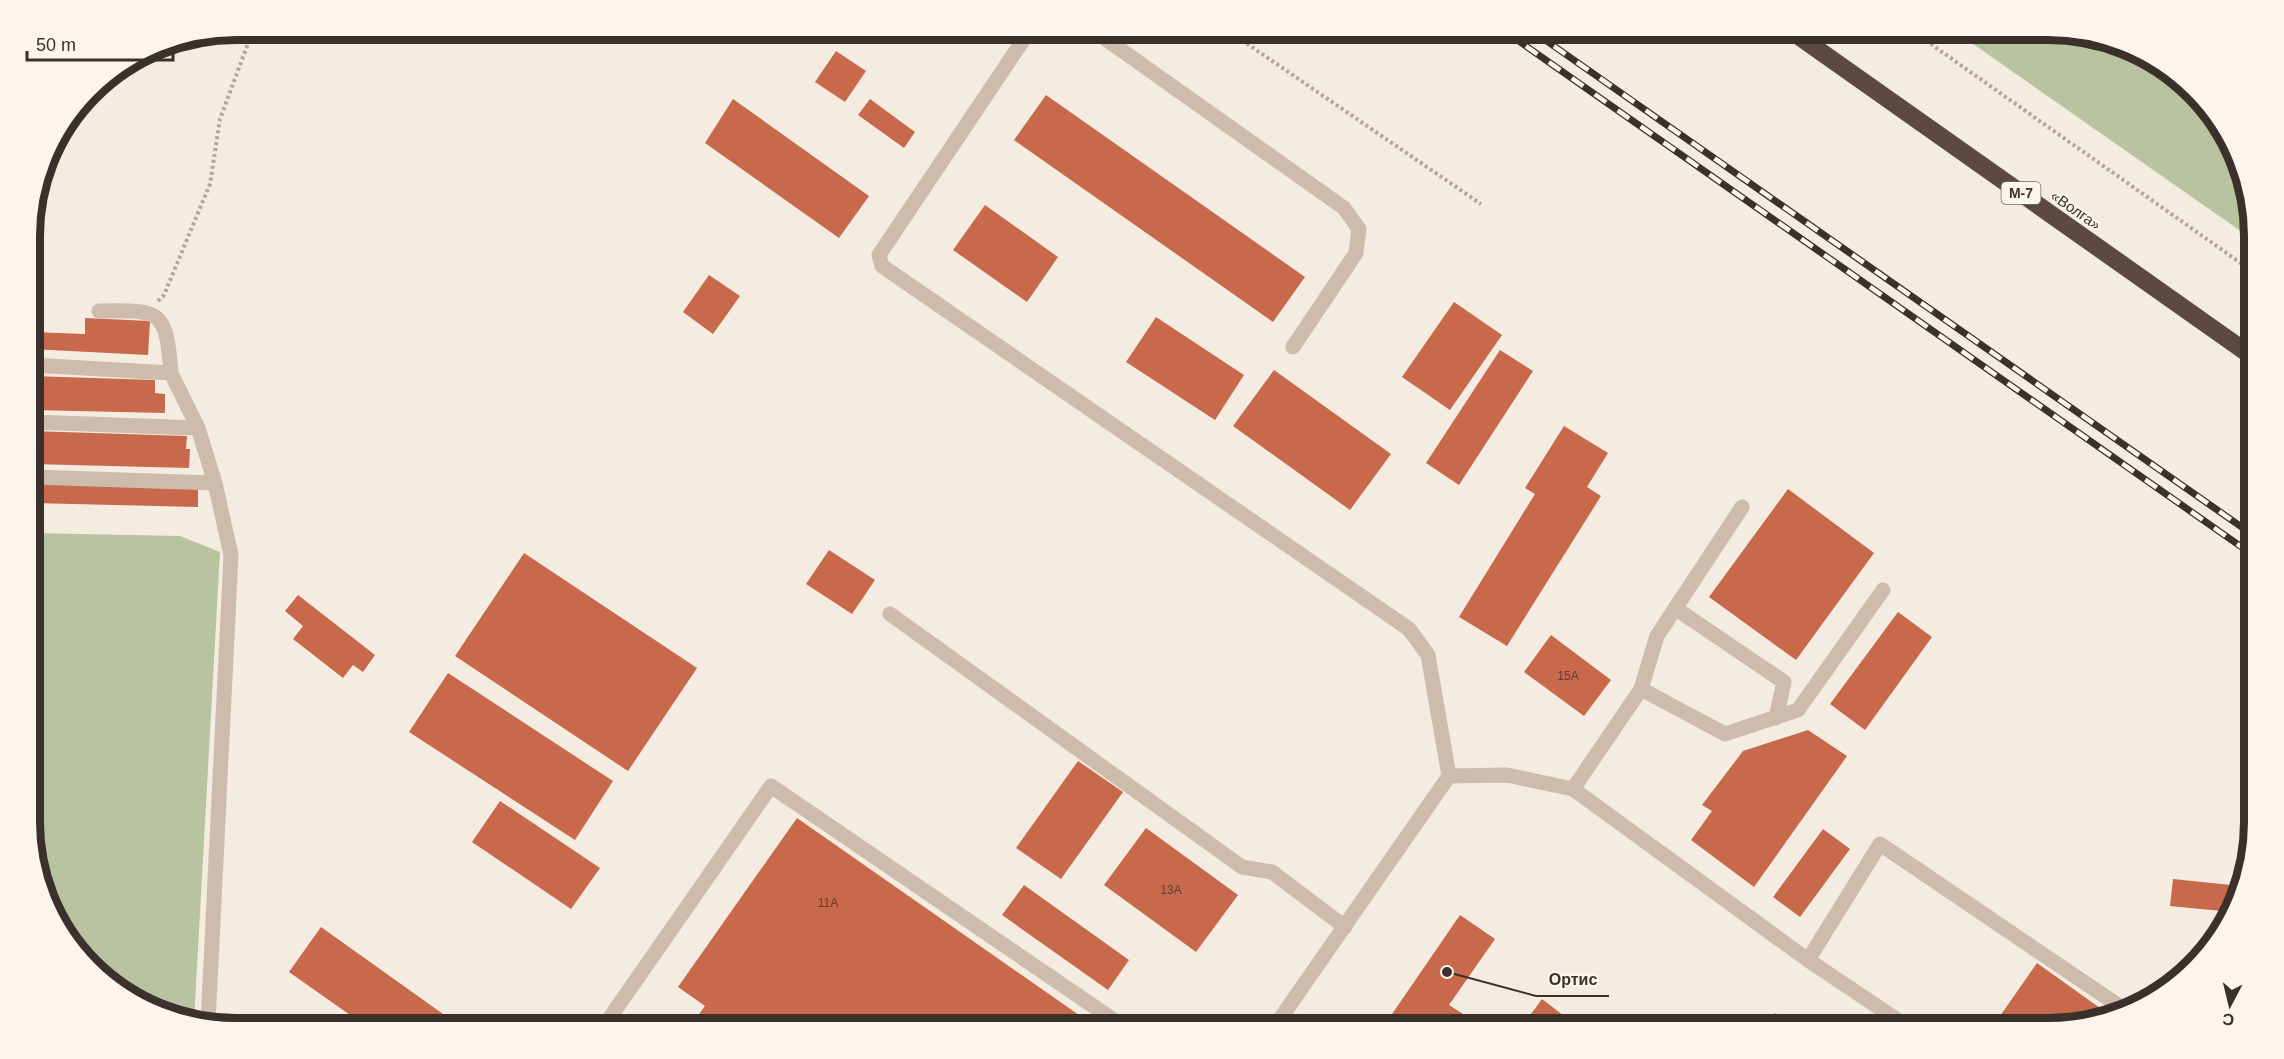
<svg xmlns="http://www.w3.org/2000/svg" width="2284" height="1059" font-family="Helvetica,sans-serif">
  <rect width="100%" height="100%" fill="#f4ebe1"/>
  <path fill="#b8c4a0" d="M1953,30H2048L2127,46L2212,111L2252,210V239Z
    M31,533L180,536L220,552L194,1021L157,1013L73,949L32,850Z"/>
  <path fill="#c8694b" d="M836,51L866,71L845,102L815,82Z
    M1046,95L1305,277L1273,322L1014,140Z
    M733,99L869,196L839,238L705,143Z
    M870,99L915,132L904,148L858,115Z
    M985,205L1058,257L1027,302L953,250Z
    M709,275L740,296L713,334L683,312Z
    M1454,302L1502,335L1450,410L1402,377Z
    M1156,317L1244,375L1215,420L1126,362Z
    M85,318L150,321L148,355L31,349V332L85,334Z
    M1500,350L1533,371L1459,485L1426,463Z
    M1274,370L1391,454L1350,510L1233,426Z
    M31,376L155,380V393L165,394V413L31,410Z
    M1564,426L1608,453L1587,487L1601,496L1507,646L1459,617L1535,494L1525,488Z
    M31,431L187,436L186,449H190L189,468L31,464Z
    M31,484L198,488V507L31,503Z
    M1788,489L1874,553L1796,660L1709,597Z
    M829,550L875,580L852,614L806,584Z
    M524,553L697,668L628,771L455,656Z
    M298,595L375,655L363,672L353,665L343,678L293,639L303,626L285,611Z
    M1898,612L1932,637L1865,730L1830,704Z
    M1551,635L1611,680L1584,716L1524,672Z
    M448,673L613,781L575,840L409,732Z
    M1808,730L1847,756L1754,887L1691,840L1712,811L1702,805L1743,751Z
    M1078,761L1123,792L1061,879L1016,848Z
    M500,801L600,868L571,909L472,842Z
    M797,818L1079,1015L1069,1029H688L705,1006L678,987Z
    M1146,828L1238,895L1196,952L1104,885Z
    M1823,829L1850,849L1800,917L1773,897Z
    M2173,879L2241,886L2238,902L2232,912L2170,906Z
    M1024,885L1129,960L1108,990L1002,915Z
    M1460,915L1495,939L1449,1005L1463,1014L1453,1029H1407L1390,1017Z
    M321,927L464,1029H370L289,972Z
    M2037,963L2107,1013L2061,1029H1991Z
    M1542,999L1581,1029H1520Z
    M1775,1013L1797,1029H1764Z"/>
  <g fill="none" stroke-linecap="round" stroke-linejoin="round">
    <path stroke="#b9a596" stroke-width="4" stroke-dasharray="3 3" stroke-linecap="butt" d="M1227,30L1481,204
      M1911,30L2252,271
      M158,301L164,295L210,184L220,119L253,30"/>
    <path stroke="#cdbbac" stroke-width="15" d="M1030,30L879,255L882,266L1409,629L1428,655L1449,776L1273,1029
      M1093,30L1344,208L1359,229L1356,253L1293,347
      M31,365L171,373C166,309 161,310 99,311
      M171,373L198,428
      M31,422L198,428L215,483
      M31,477L215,483L231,555L208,1023
      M1675,608L1784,682L1776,718
      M890,614L1242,867L1272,872L1345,927
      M1641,689L1725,734L1798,710L1883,590
      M1449,776L1507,775L1573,789L1808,960L1911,1029
      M1573,789L1641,689L1657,636L1742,507
      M1808,960L1880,844L2122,1008
      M602,1029L771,786L1118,1023L1114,1029"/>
    <path stroke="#5c4a42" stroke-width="18" d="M1790,30L2253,357"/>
    <defs>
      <path id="rail" d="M1503,30L2253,555
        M1531,30L2253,535"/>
    </defs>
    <use href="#rail" stroke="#3b302b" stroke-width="7"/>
    <use href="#rail" stroke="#fbf5ee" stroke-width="4.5" stroke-dasharray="14" stroke-linecap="butt"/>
  </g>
  <g text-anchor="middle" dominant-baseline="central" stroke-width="4.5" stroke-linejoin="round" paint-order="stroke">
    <g font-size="12" fill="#5e3e33">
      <text x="1568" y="676">15А</text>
      <text x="1171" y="890">13А</text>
      <text x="828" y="903">11А</text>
    </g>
    <rect fill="#fbf5ee" stroke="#756b66" stroke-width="1.5" x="2001.5" y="182" width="39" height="22" rx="4.5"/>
    <g font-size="14" font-weight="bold" fill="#3b302b">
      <text x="2021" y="193">М-7</text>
    </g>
    <g font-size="15" fill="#3b302b" stroke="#fbf5ee">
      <text transform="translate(2076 210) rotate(35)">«Волга»</text>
    </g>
  </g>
  <path d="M0 0H2284V1059H0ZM236 40H2048A196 196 0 0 1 2244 236V822A196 196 0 0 1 2048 1018H236A196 196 0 0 1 40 822V236A196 196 0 0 1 236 40Z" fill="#fbf5ee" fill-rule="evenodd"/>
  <path fill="none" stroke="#3b302b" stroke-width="8" d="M236 40H2048A196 196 0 0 1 2244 236V822A196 196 0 0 1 2048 1018H236A196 196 0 0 1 40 822V236A196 196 0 0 1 236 40Z"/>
  <path fill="none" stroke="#3b302b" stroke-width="2" d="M1447 972L1536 996H1609"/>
  <circle fill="#3b302b" stroke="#fbf5ee" stroke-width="2" cx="1447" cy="972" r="6"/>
  <g font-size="16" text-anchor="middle" font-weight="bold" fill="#3b302b" stroke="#fbf5ee" stroke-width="4.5" stroke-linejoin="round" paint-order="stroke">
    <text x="1573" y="985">Ортис</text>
  </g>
  <g transform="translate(2230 1005) rotate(187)" stroke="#fbf5ee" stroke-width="4.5" paint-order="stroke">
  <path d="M0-4.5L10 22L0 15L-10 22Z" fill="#3b302b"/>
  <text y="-9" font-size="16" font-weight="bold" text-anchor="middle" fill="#3b302b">С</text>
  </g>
  <path d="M27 51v9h146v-9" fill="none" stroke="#3b302b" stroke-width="3"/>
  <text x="36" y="51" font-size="18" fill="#3b302b" stroke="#fbf5ee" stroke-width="4.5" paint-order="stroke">50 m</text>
</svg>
